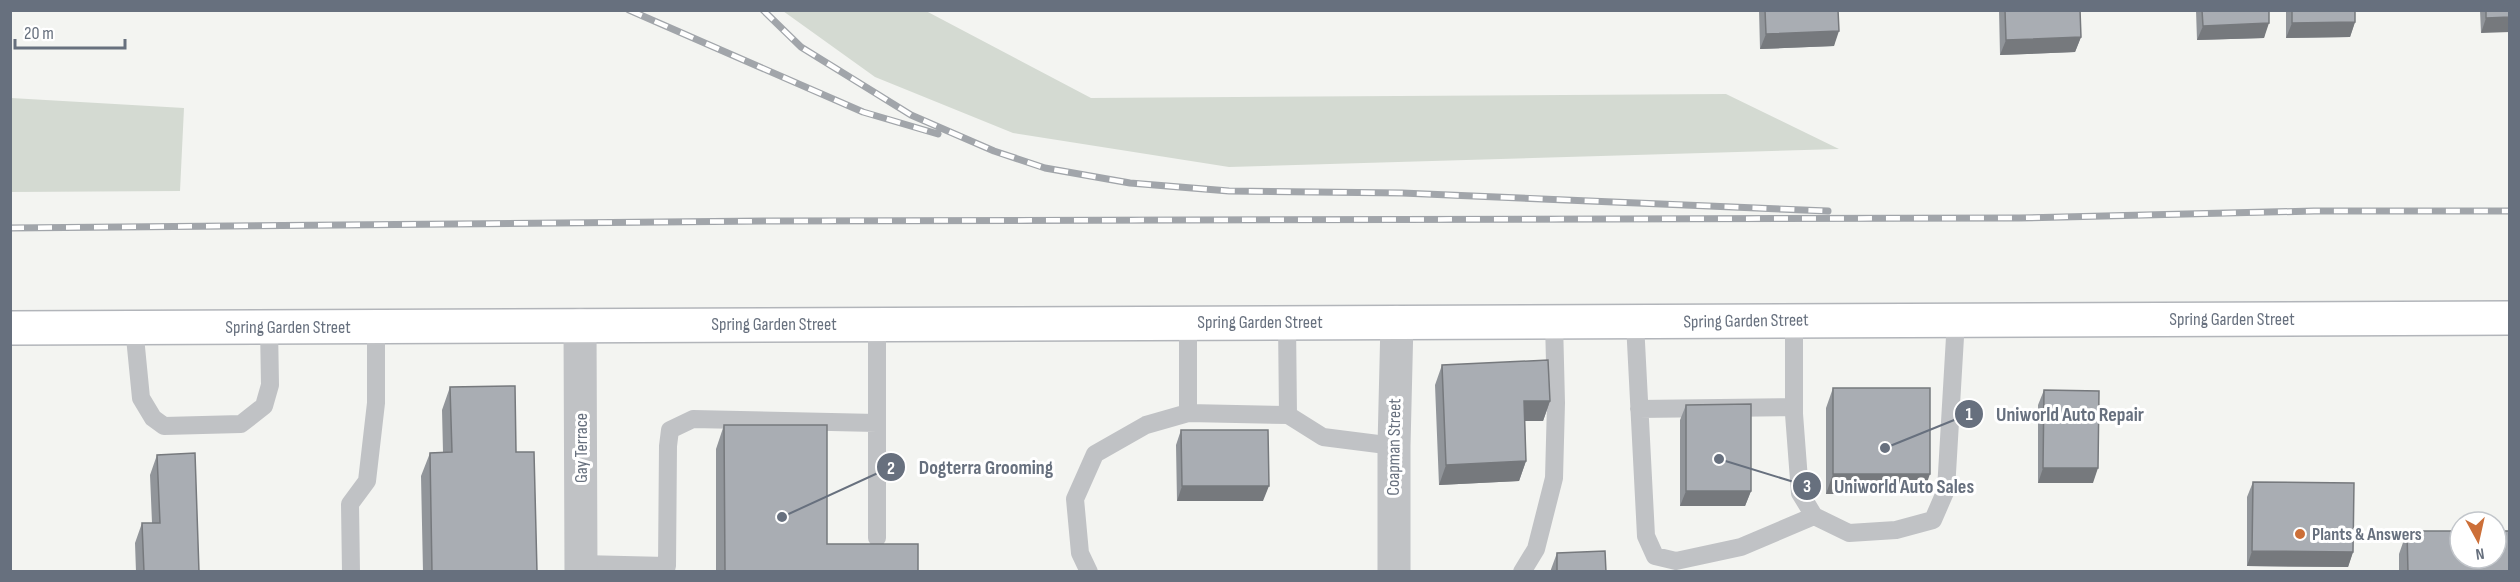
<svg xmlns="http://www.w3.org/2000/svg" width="2520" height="582" font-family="'Sofia Sans Condensed',sans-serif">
  <rect width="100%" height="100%" fill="#f3f4f1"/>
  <path fill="#d4dad2" d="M783,11H926L1091,98L1726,94L1839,149L1229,167L1013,133L875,77Z
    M11,98L184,108L180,191L11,192Z"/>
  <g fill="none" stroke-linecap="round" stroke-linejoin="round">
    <defs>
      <path id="secondary" d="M10,328L2510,318"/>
    </defs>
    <use href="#secondary" stroke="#b2b5ba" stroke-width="36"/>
    <path stroke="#c0c2c5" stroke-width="18" d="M1794,320V414L1800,493L1814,516L1849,533L1896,530L1933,520L1946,490L1956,320
      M1287,322L1288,415
      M1188,323V413L1288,415L1323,437L1394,446
      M1635,323L1646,536L1655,556L1676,561L1741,547L1814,516
      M134,327L141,398L153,418L164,426L241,424L264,406L270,385L269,327
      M1639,409L1794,407
      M877,538V323
      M581,564L667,566L668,446L670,430L693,419L877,423
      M351,572L350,504L367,481L376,403V327
      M1089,572L1080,553L1075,499L1095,454L1146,425L1188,413
      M1522,572L1536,549L1554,478L1556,403L1554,322"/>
    <path stroke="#c0c2c5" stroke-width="33" d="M580,325L581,572
      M1394,572V446L1397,322"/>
    <use href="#secondary" stroke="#fff" stroke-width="33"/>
    <defs>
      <path id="rail" d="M629,10L863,112L938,134
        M763,10L801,47L911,115L994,151L1045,168L1130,183L1229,191L1402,193L1828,211
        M10,228L772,221L2019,218L2314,211H2510"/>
    </defs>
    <use href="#rail" stroke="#a1a5aa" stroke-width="7"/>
    <use href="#rail" stroke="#fff" stroke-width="4.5" stroke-dasharray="14" stroke-linecap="butt"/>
  </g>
  <path fill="#91959a" d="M1759,10H1838L1834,46L1760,49Z
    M1999,10H2080L2081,37L2075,52L2000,55Z
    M2196,10H2269L2264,38L2197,40Z
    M2286,10H2355V22L2350,37L2286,38Z
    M2480,10H2510L2481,33Z
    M1442,365L1550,401L1543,421H1525L1526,461L1519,481L1439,485L1435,385Z
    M450,387L516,452L537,572H423L421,476L430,453L443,452L442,410Z
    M1833,388L1923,494H1826V408Z
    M2044,390L2093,483H2038V405Z
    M1686,405L1751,491L1745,506H1680V420Z
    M724,425L827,544L918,572H716V449Z
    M1181,430L1263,501H1177L1176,445Z
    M157,455L199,572H136L135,543L142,523H152L150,475Z
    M2253,482L2353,552L2348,567L2247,566V497Z
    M2407,531L2510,572H2399V554Z
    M1557,553L1606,572H1550Z"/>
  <path fill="#76797d" d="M2510,17V32L2481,33L2486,18Z
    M2355,22L2350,37L2286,38L2292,23Z
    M2269,23L2264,38L2197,40L2203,26Z
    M1839,31L1834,46L1760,49L1766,34Z
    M2081,37L2075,52L2000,55L2006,40Z
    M1524,401H1550L1543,421H1517Z
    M1526,461L1519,481L1439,485L1446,465Z
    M2043,468H2098L2093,483H2038Z
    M1833,474H1930L1923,494H1826Z
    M1182,486H1269L1263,501H1177Z
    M1686,491H1751L1745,506H1680Z
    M2252,551L2353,552L2348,567L2247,566Z"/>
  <path fill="#a9adb3" stroke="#76797d" stroke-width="1.5" d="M1765,10H1838L1839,31L1766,34Z
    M2005,10H2080L2081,37L2006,40Z
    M2202,10H2269V23L2203,26Z
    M2292,10H2355V22L2292,23Z
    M2486,10H2510V17L2486,18Z
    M1548,360L1550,401H1524L1526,461L1446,465L1442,365Z
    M515,386L516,452H534L537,572H432L430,453L452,452L450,387Z
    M1833,388H1930V474H1833Z
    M2044,390L2099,391L2098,468H2043Z
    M1751,404V491H1686V405Z
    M724,425H827V544H918V572H725Z
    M1181,430H1268L1269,486H1182Z
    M195,453L199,572H144L142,523H160L157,455Z
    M2253,482L2354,483L2353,552L2252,551Z
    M2407,531H2460V558H2496V531H2510V572H2408Z
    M1605,551L1606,572H1557V553Z"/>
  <circle fill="#cc6f38" stroke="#fff" stroke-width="2" cx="2300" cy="534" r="6"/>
  <g text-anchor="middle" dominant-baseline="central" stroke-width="6" stroke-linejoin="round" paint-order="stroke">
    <g font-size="18" fill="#67707e" stroke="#fff">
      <text x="2232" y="319">Spring Garden Street</text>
      <text transform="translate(1746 321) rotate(-1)">Spring Garden Street</text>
      <text x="1260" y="322">Spring Garden Street</text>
      <text x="774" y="324">Spring Garden Street</text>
      <text x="288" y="327">Spring Garden Street</text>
      <text transform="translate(1394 447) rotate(-89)">Coapman Street</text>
      <text transform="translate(581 448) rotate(-90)">Gay Terrace</text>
    </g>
    <g font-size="18" font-weight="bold" fill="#67707e" stroke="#fff" text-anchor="start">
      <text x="2312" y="534">Plants &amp; Answers</text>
    </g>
  </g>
  <path fill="none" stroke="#67707e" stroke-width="2" d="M1885 448L1969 414M782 517L891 467M1719 459L1807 486"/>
  <g fill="#67707e" stroke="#fff" stroke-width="2">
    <circle cx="1885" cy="448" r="6"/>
    <circle cx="782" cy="517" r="6"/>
    <circle cx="1719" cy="459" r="6"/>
    <circle cx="1969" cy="414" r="15"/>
    <circle cx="891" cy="467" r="15"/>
    <circle cx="1807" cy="486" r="15"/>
  </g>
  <g font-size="18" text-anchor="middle" font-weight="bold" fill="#fff">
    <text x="1969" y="420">1</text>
    <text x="891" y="474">2</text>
    <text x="1807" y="492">3</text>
  </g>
  <g font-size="20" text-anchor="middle" font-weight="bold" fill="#67707e" stroke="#fff" stroke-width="6" stroke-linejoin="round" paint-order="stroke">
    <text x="2070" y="421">Uniworld Auto Repair</text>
    <text x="986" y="474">Dogterra Grooming</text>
    <text x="1904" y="493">Uniworld Auto Sales</text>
  </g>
  <rect width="2520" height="582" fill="none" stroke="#67707e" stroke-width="24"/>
  <g transform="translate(2478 540) rotate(172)"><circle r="28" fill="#ffffff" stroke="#c2c6cb" stroke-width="1.5"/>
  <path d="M0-4.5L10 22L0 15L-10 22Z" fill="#cc6f38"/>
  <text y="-9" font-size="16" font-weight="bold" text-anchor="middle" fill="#67707e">N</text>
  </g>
  <path d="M15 39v9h110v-9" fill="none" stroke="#67707e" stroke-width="3"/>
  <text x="24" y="39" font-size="18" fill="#67707e" stroke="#ffffff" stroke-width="4.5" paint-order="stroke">20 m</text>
</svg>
